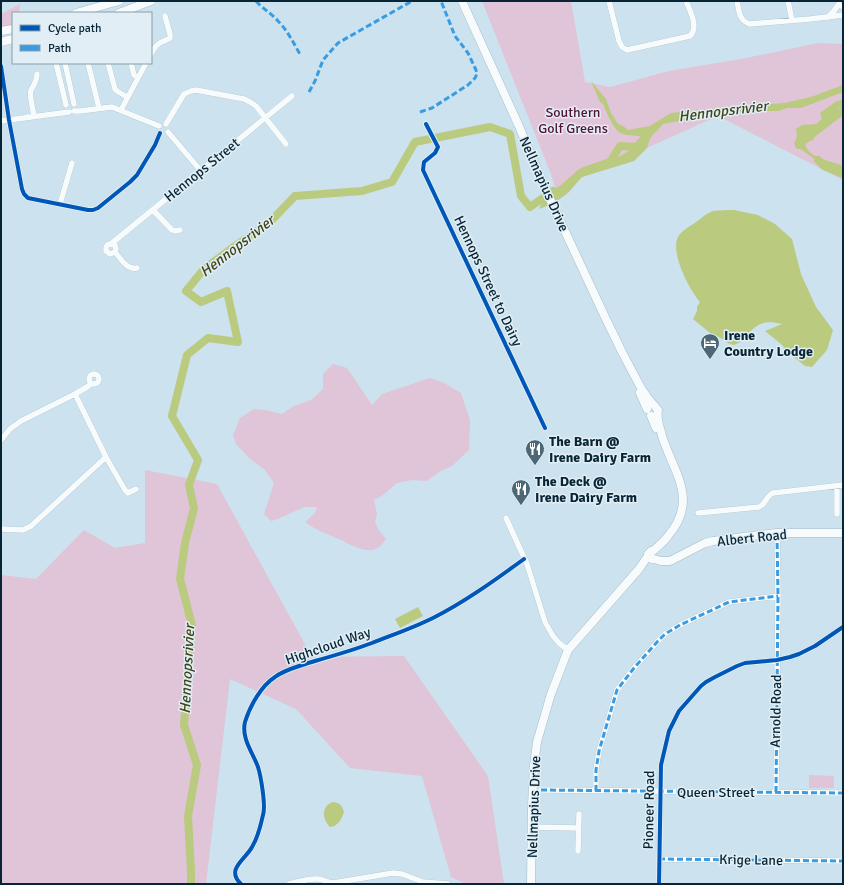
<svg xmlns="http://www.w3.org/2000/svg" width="844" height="885" font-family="Signika,sans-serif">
  <rect width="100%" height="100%" fill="#cce2ee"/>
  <path fill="#e0c4d7" d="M482,1H571L585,82L610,87L669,71L741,59L818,43L843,44V180L718,116L582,177L556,190L551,174Z
    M20,4L19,13H13V26L1,28V14Z
    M333,364L347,368L372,405L382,394L430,378L444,383L461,393L470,420L469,450L452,466L441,471L426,481L412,480L397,483L383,495L374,500L377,514L375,521L378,529L386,539C381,546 377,551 368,550C359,550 347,543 339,539C325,533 317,531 305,522L315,513L317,507H304L278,519L271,521L264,514L274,483L264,469L250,459L236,444L233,435L240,418L254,409L266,410L282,414L294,406L311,400L323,389V374Z
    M145,470L217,484L312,657L404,656L488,776L504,884H466L451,877L422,776L350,768L296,709L230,679L206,884H1V575L36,579L84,530L115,548L145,543Z
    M809,775L834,776V788H809Z"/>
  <path fill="#baca7f" d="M591,81L606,99L611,113L618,124L623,126L628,130L650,126L671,113L710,109L784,103L811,97L843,85V92L801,108H787L779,111H756L716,114L685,120L663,124L650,138L647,148L634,161L582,177L568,193L554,203L539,209L545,195L561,185L579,169L594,167L609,162L636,147L643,137C637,135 629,136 623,134C613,131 607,112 603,104L600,102Z
    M843,99V107L840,106L835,112L828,124L821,128L818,133L815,130L813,132L803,135L806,139L809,140L811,137L814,138V139C811,141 808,141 805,143C807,159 831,160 843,166V174L824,166L794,144L797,136L796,129L802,125L816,124L822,119L820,113L835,102Z
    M734,210L758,215L775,224L792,239L801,274L816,307L833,330L827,350L812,367L805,366L789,353L781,344L765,331L782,324C764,320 758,323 746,336C742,340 739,344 733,345L728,343L719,337L710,333L693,319L697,311V307L700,302C689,289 670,253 678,237C681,231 690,226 695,223C700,219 707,213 713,211C719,210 728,210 734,210Z
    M418,607L423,616L400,628L395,619Z
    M333,802C340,803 342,805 344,812C342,818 338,827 330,827C322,819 321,806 333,802Z"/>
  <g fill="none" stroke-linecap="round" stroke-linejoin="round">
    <path stroke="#baca7f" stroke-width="8" d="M799,145V144L843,110
      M818,160L824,166L843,174
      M584,171L610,162L620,146L636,147L643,140
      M191,884V871L188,816L197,765L184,725L192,625L180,579L185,543L194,508L189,485L198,460L172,416L187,355L208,338L238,342L227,291L201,302L186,291L204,269L235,246L269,223L295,196L362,191L392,182L415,142L490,127L510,134L521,196L530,207L553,191"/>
    <defs>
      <path id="street" d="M609,1L619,41L622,47L627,50L690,36C699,27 690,11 686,1
        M737,1C739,11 739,21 750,24L810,19L843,15
        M788,1L792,20
        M828,17L833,12L839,4L843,7
        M151,54C157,42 159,44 170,38V34L165,16
        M56,63L66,105
        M65,63L74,104
        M88,63L99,108
        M108,63L115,89L117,91L127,97
        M131,63L134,75L137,77
        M1,66L9,120L22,189L24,194L28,198L88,210H93L98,208L130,182L137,175L155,145L160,133
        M121,110L146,63
        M74,111H80L112,107L159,126
        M34,116C33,109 29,96 31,90C34,84 37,81 37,74
        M1,121L69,112
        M166,124L184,94L191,91L196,90L244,99L250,102L256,106L286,144
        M168,132L201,171
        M60,204L72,163
        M153,210L172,230L175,231L180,230
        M112,243L115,245L116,249L115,252L110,254L106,251V248L107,245L112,243L292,96
        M115,252C121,259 127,270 137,268
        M89 379a5 5 0 1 1 10 0a5 5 0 1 1-10 0Z
        M75,394L106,457L125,490L128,493L136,489
        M1,440L10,429L21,421L75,394L87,387L91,384
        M837,486V514
        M698,513L759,507C766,504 766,496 773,493L843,485
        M506,518L527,564L545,622L553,636L559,643L568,650
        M1,529L23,530L31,526L106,457
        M541,790L843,793
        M596,791V770L599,751L617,690L634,668L658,641L665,634L680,625L729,602L778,596
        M776,792L778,596L777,533
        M532,827L578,828
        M578,851L579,814
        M659,859L843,861
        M241,884C225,869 246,859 252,847C257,839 261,824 263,815C266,806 261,777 258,767C253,753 241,738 245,722C250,706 261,686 275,677C284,670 297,667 308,663C329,657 351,651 372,643C392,635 413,628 433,618C465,602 495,580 524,559
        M289,884C298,882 308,878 318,879C323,879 328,883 333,883L393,873L402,874L423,882L448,884
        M659,884L661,765L669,731L679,711L701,686L706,682L715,677L737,666L745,663L777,660L790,657L799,654L815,646L843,627"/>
      <path id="secondary" d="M462,1L518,124L549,197L605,317L622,352L641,388L647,397L658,410C656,419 660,427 662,436C674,473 699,500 668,536C664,542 658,546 653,551H651L648,554L649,557L652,559
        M76,13L119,1
        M119,13L151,1
        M1,31L13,29
        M1,42L13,39
        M640,393L647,409
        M651,416L656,428
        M654,559L661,561H670L705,543L713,541L728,539L777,533H843
        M531,884L532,806L534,766L537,742L551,694L568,650L639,569L648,556"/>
    </defs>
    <use href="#street" stroke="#a6bdca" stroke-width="6"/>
    <use href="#secondary" stroke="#a6bdca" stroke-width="9"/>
    <use href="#street" stroke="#f7fbfc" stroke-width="5.5"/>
    <use href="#secondary" stroke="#f7fbfc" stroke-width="8"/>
    <path stroke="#399ce2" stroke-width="3" stroke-dasharray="6 3" stroke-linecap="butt" d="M256,1C263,9 271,13 278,21C288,31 294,44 301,56
      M309,92L315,81L323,60L338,43L412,1
      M420,112L432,108L468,85L475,78L477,74L476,70L468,53L455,36L441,1
      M541,790L843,793
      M596,791V770L599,751L617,690L634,668L658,641L665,634L680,625L729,602L778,596
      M776,792L778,596L777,533
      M659,859L843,861"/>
    <defs>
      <path id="cycleway" d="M1,66L9,120L22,189L24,194L28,198L88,210H93L98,208L130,182L137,175L155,145L160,133
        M426,124L438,147L435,153L424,162L423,170L545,428
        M241,884C225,869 246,859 252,847C257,839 261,824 263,815C266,806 261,777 258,767C253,753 241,738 245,722C250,706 261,686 275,677C284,670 297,667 308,663C329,657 351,651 372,643C392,635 413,628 433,618C465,602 495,580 524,559
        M659,884L661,765L669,731L679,711L701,686L706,682L715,677L737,666L745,663L777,660L790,657L799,654L815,646L843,627"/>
    </defs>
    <use href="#cycleway" stroke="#e1eef6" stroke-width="6"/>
    <use href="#cycleway" stroke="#0057b8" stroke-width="4"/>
  </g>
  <defs>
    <symbol id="hotel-pin" viewBox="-11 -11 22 30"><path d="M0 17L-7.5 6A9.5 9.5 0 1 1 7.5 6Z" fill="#4c6775" stroke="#e1eef6"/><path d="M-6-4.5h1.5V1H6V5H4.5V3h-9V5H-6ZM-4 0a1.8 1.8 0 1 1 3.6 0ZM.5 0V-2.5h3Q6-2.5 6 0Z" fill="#fff"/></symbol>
    <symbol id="restaurant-pin" viewBox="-11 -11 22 30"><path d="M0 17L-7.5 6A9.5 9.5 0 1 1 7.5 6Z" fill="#4c6775" stroke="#e1eef6"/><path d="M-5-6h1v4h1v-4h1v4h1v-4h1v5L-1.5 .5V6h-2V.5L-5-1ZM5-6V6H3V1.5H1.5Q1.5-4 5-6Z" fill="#fff"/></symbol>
  </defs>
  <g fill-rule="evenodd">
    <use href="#hotel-pin" x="699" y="332" width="22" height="30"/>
    <use href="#restaurant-pin" x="524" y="438" width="22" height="30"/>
    <use href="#restaurant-pin" x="510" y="478" width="22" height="30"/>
  </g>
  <g text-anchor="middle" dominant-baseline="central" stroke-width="3" stroke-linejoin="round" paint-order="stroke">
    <g font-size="14" fill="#531231" stroke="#e1eef6">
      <text x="573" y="112">Southern<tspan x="573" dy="16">Golf Greens</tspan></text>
    </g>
    <g font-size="14" fill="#072534" stroke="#e1eef6">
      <text transform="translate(202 170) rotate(-39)">Hennops Street</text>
      <text transform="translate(544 184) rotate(66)">Nellmapius Drive</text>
      <text transform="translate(488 281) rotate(65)">Hennops Street to Dairy</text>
      <text transform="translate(752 538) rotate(-6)">Albert Road</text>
      <text transform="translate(328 646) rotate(-19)">Highcloud Way</text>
      <text transform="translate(776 711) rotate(-89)">Arnold Road</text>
      <text x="716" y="792">Queen Street</text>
      <text transform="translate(534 807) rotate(-88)">Nellmapius Drive</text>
      <text transform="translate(649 810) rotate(-89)">Pioneer Road</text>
      <text transform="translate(751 860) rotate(1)">Krige Lane</text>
    </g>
    <g font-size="14" font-weight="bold" fill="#072534" stroke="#e1eef6" text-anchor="start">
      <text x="724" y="335">Irene<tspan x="724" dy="16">Country Lodge</tspan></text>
      <text x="549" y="441">The Barn @<tspan x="549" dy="16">Irene Dairy Farm</tspan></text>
      <text x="535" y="481">The Deck @<tspan x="535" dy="16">Irene Dairy Farm</tspan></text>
    </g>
    <g font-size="15" font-style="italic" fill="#414619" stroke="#e1eef6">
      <text transform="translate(723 111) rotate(-7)">Hennopsrivier</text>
      <text transform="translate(237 246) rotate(-38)">Hennopsrivier</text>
      <text transform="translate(187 669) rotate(-87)">Hennopsrivier</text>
    </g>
  </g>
  <rect width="844" height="885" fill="none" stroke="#072534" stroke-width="4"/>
  <rect x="12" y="12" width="140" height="52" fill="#e1eef6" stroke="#8a9ea8"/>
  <rect x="20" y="25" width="20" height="6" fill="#0057b8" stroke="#8a9ea8"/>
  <text x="48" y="32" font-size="12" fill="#072534">Cycle path</text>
  <rect x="20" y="45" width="20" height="6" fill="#399ce2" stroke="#8a9ea8"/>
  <text x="48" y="52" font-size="12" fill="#072534">Path</text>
</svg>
